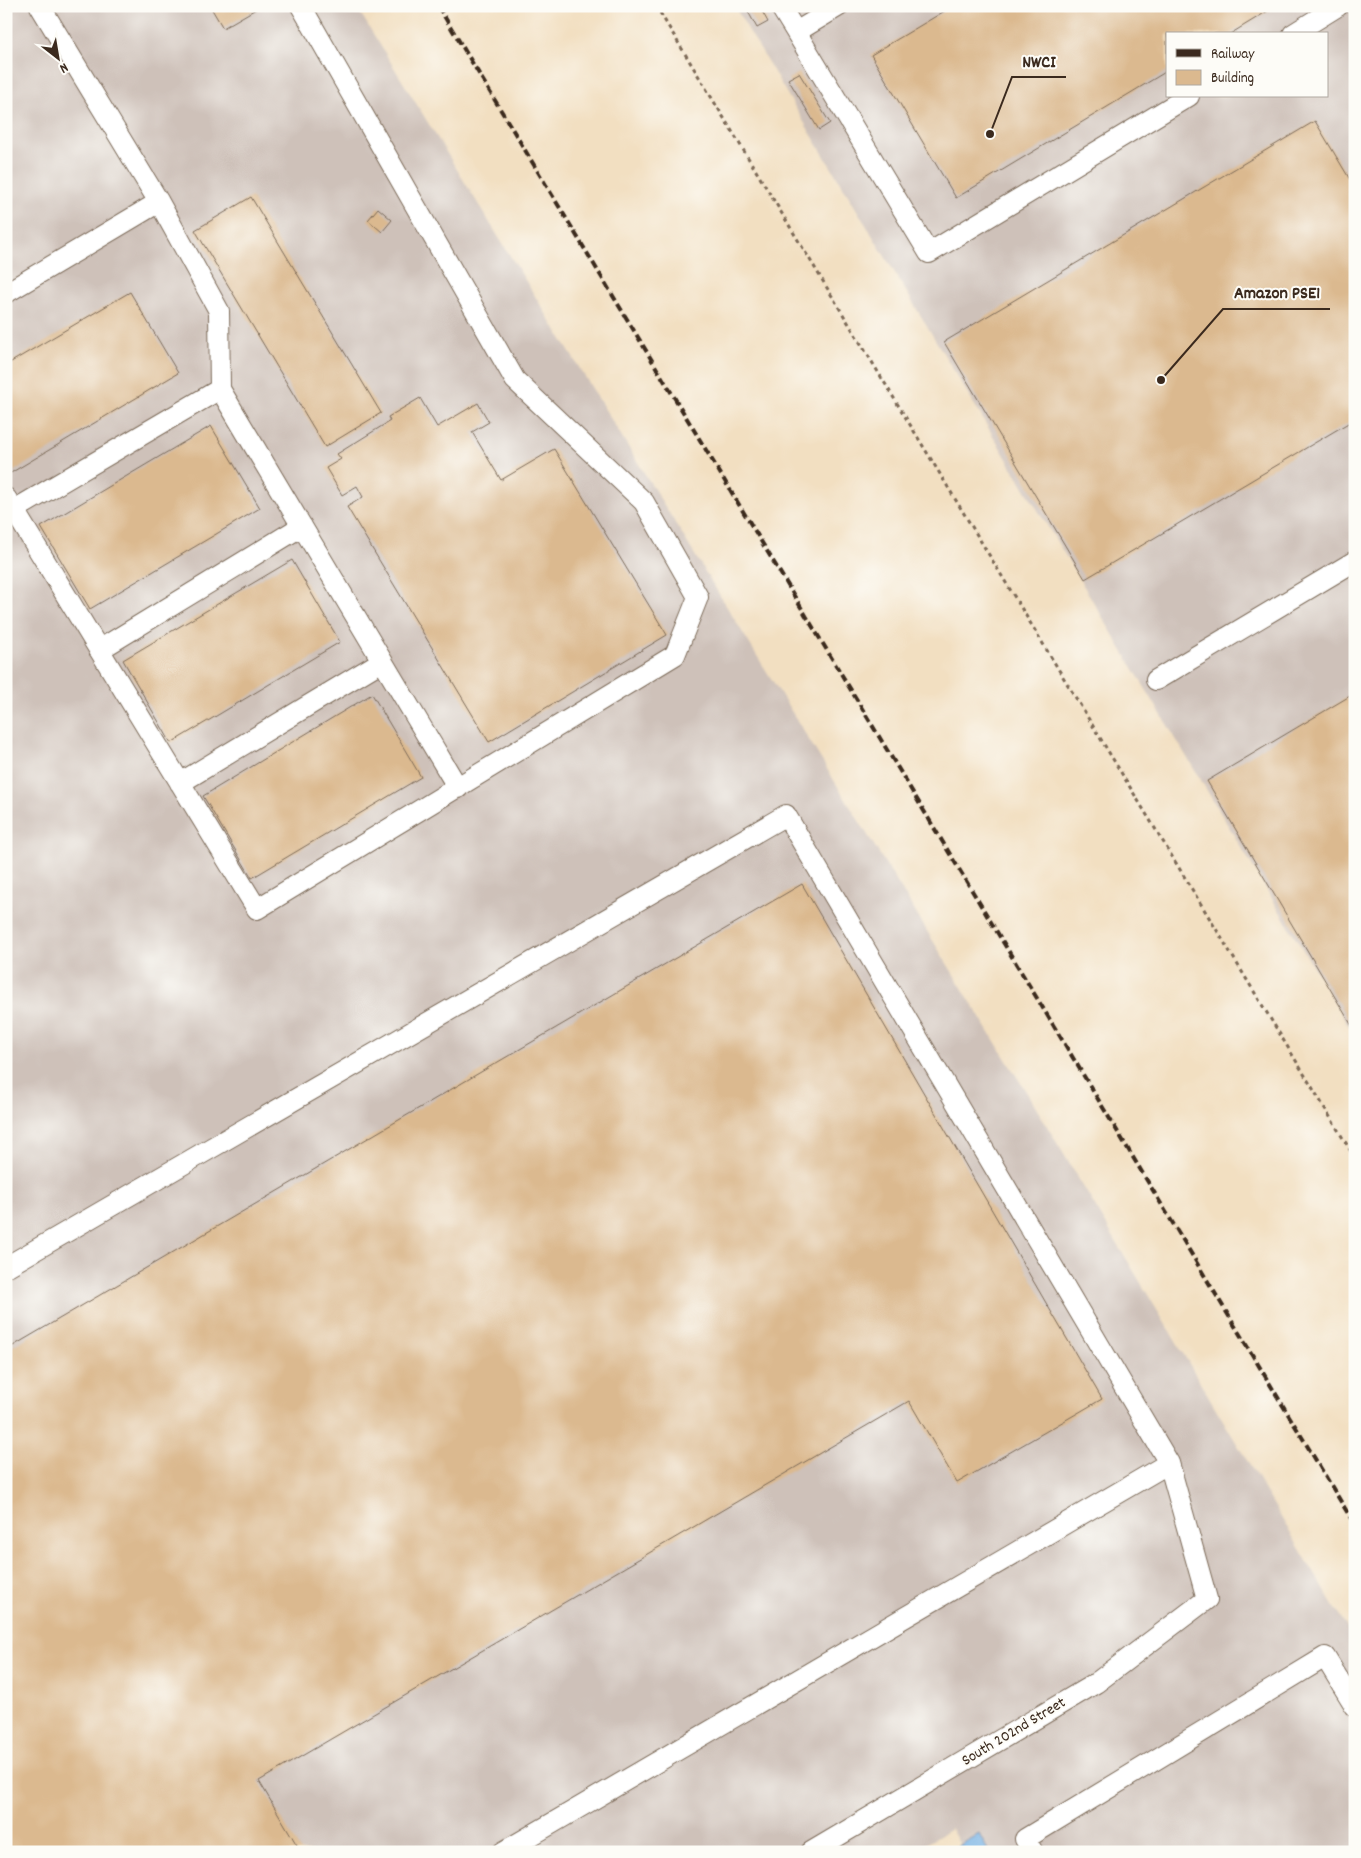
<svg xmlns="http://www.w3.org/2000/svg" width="1361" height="1858" font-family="Dekko,sans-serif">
  <rect width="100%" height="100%" fill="#fdfcf7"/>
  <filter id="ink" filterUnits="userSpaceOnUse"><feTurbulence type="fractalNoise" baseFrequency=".02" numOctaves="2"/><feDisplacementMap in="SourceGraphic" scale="10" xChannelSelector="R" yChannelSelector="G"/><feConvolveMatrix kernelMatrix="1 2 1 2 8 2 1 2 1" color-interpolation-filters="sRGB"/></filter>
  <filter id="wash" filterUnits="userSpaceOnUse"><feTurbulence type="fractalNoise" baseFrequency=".0096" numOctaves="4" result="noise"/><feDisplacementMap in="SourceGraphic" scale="20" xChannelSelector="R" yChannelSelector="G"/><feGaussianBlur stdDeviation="1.12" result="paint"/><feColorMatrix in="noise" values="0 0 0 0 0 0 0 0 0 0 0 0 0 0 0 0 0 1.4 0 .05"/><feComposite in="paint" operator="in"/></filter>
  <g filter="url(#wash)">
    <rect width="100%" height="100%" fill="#f2dfc1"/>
    <path fill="#cec1b9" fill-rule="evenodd" d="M6,6H356L1035,1106L1355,1641V1852H964L951,1829L913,1852H6Z
      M734,6H1355V1036ZM1167,34H1327V96H1167Z"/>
    <path fill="#71aee3" stroke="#566c80" d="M979,1834L989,1852H948Z"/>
    <g id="blocks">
      <path fill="#dbb98f" d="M210,6H261L223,28Z
        M745,6H759L768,22L757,28Z
        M953,6H1276L1230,34H1167V71L956,198L871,55Z
        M799,73L830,123L819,130L788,79Z
        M1315,121L1355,188V419L1085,579L944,342Z
        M251,197L381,413L325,447L195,230Z
        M378,208L392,220L382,232L368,220Z
        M130,292L178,373L9,474L6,470V365Z
        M420,398L437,427L478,403L489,422L472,432L501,480L554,449L667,635L489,742L347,507L363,497L357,486L342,495L326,468L341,459L337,454L390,421L388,417Z
        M211,426L260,508L90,609L41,527Z
        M292,560L340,642L171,743L123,660Z
        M1355,693V1031L1207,781Z
        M372,694L421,777L252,878L203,796Z
        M802,884L1102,1399L957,1483L909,1401L259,1781L301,1852H6V1350Z"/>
    </g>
  </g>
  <g filter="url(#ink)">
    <use href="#blocks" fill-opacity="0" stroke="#7b6957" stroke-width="1"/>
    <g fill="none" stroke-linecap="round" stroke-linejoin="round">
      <defs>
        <path id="lane" d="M780,6L796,32
          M839,6L796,32L929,253L1189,96
          M1293,34L1338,6
          M6,293L159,202L40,6
          M220,389L458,788
          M6,498L14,510L220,389L219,311L159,202
          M14,510L257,909L675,655L698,597L644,502L515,380L301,6
          M99,650L302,526
          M1156,680L1355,561
          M180,783L382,661
          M6,1267L786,815L1169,1463L503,1852
          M811,1852L1096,1683L1207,1599L1169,1463
          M1033,1852L1025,1839L1325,1657L1355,1706"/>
      </defs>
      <use href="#lane" stroke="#7b6957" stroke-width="22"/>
      <path stroke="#7b6957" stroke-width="3" stroke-dasharray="4 4" stroke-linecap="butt" d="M656,6L1355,1158"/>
      <use href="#lane" stroke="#fff" stroke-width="20"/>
      <path stroke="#3b2a1e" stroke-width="4" stroke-dasharray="8 4" stroke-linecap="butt" d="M438,6L1355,1525"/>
    </g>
  </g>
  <g text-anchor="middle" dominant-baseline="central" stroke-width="4" stroke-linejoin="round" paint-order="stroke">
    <g font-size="16" fill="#3b2a1e" stroke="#fdfcf7">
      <text transform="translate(1014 1732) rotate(-31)">South 202nd Street</text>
    </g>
  </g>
  <path fill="none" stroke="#3b2a1e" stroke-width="2" d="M990 134L1012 77H1066M1161 380L1223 309H1330"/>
  <g fill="#3b2a1e" stroke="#fdfcf7" stroke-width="2">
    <circle cx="990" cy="134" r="5"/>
    <circle cx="1161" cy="380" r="5"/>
  </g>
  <g font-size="18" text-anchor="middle" font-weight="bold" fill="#3b2a1e" stroke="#fdfcf7" stroke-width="4" stroke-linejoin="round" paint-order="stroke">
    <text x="1039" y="67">NWCI</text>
    <text x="1277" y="298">Amazon PSE1</text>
  </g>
  <rect width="1361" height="1858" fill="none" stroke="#fdfcf7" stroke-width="25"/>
  <rect x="1166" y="32" width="162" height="65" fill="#fdfcf7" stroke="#afa8a0"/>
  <rect x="1176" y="49" width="25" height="8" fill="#3b2a1e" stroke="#afa8a0"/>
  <text x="1211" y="58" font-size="15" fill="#3b2a1e">Railway</text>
  <rect x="1176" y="70" width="25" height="15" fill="#dbb98f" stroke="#afa8a0"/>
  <text x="1211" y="82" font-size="15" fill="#3b2a1e">Building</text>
  <g transform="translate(58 58) rotate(149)" stroke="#fdfcf7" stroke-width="4" paint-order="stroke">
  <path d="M0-4L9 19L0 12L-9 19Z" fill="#3b2a1e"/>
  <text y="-8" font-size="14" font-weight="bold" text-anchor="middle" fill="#3b2a1e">N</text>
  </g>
</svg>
